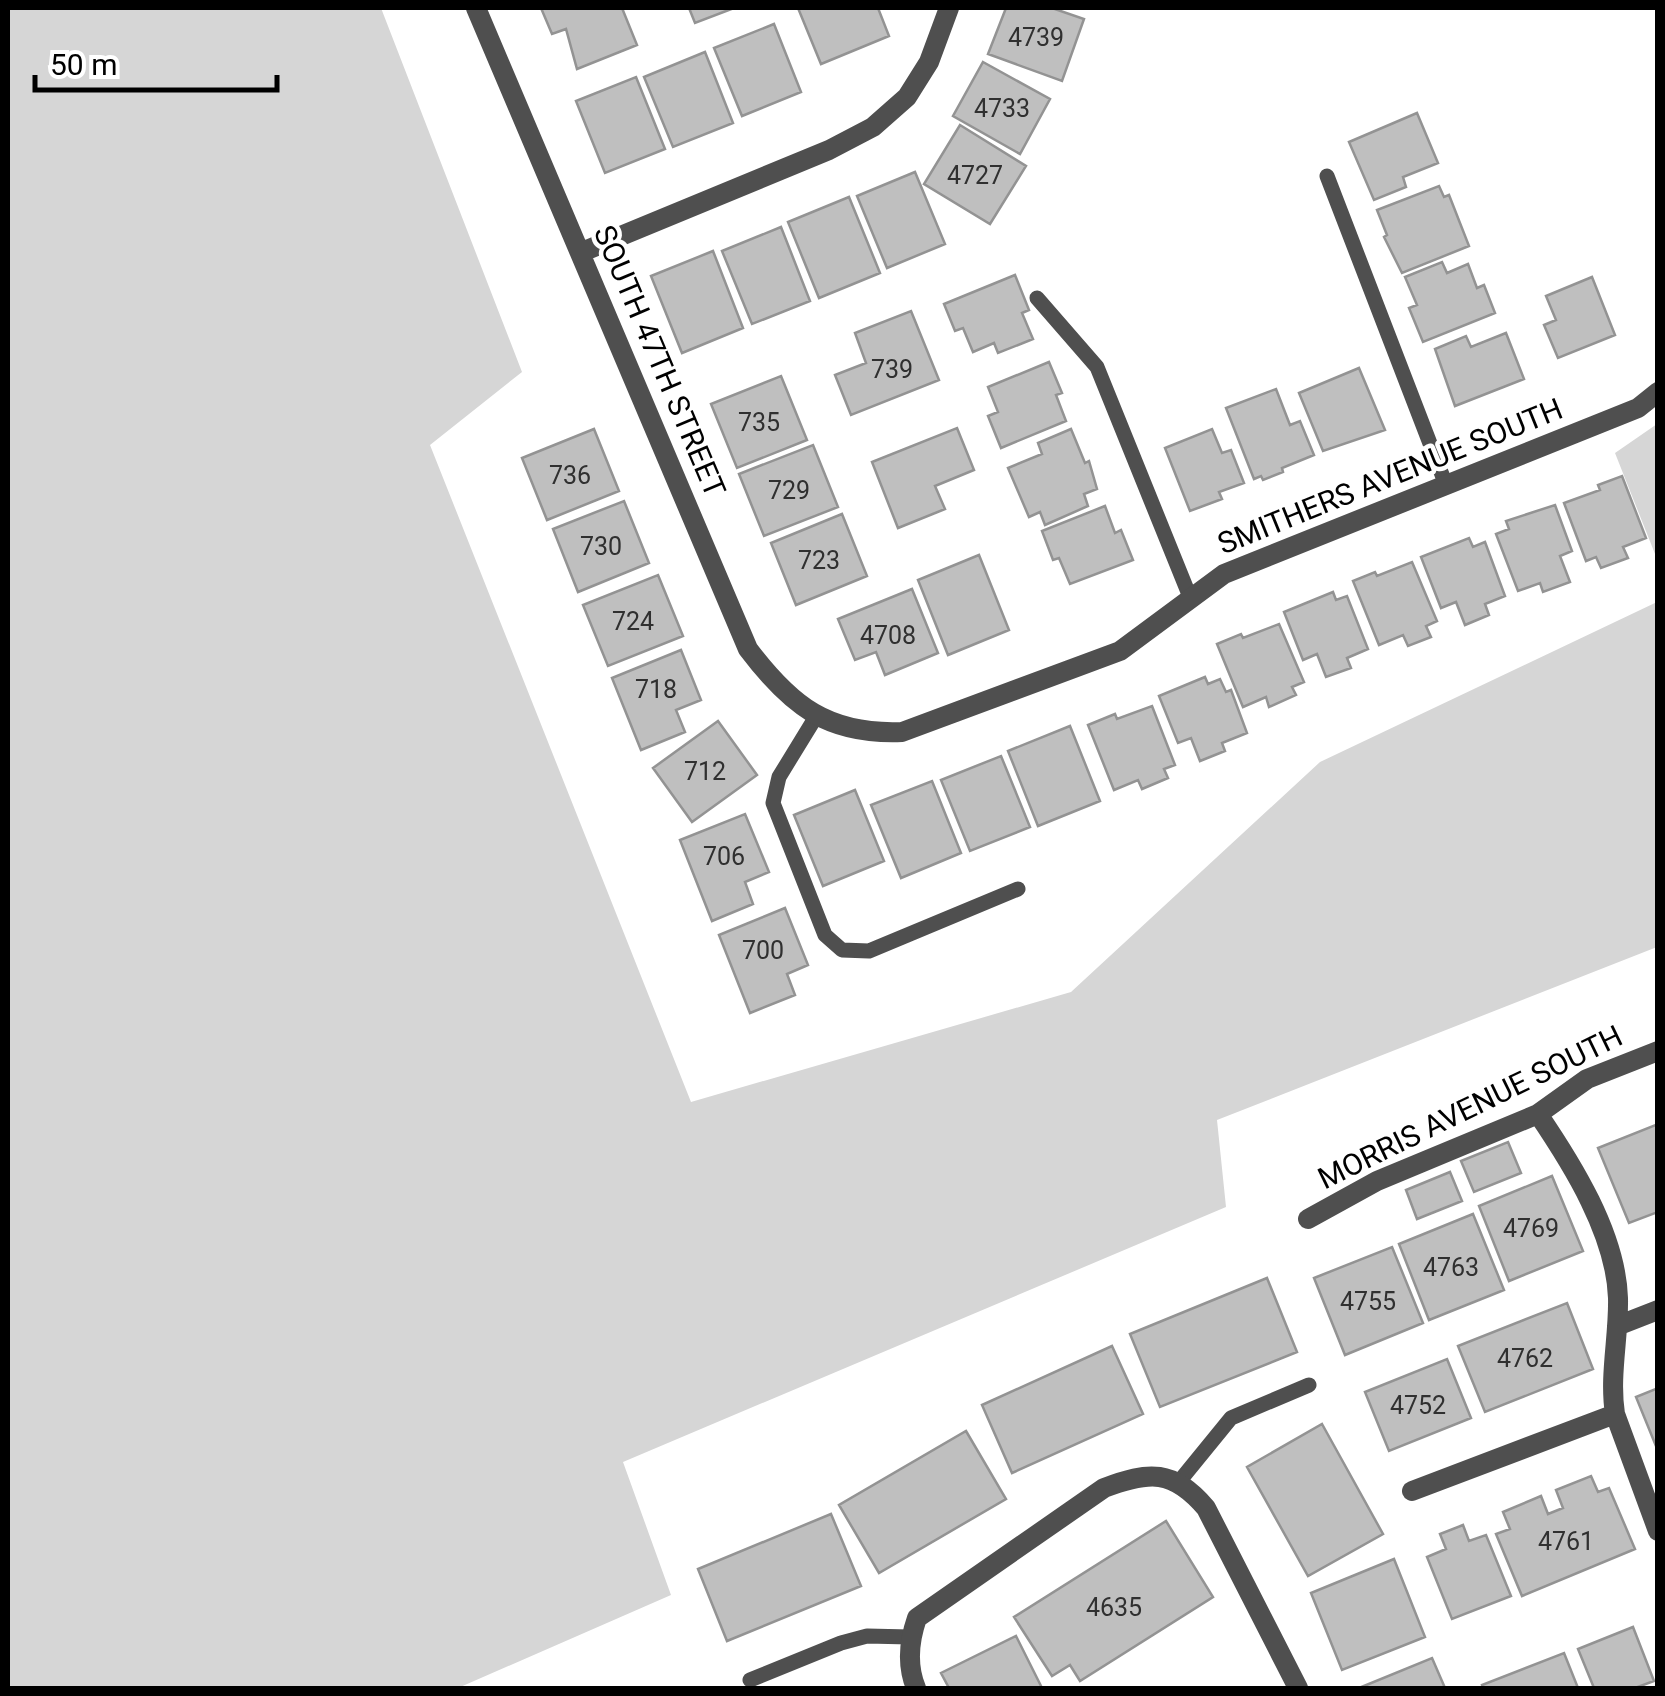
<svg xmlns="http://www.w3.org/2000/svg" width="1665" height="1696" font-family="Roboto,sans-serif">
  <rect width="100%" height="100%" fill="#fff"/>
  <path fill="#d6d6d6" d="M8,8H381L522,372L430,445L691,1102L1071,992L1320,762L1657,602V947L1217,1120L1226,1207L623,1462L671,1595L458,1688H8Z
    M1657,424V559L1615,453Z"/>
  <path fill="#bfbfbf" stroke="#939393" stroke-width="2.5" d="M541,8H622L637,45L577,69L566,29L552,34Z
    M689,8H734L695,23Z
    M798,8H878L889,36L821,64Z
    M1006,8H1052L1084,19L1062,81L988,54Z
    M774,24L801,92L742,116L714,48Z
    M705,52L733,123L673,147L644,77Z
    M983,62L1050,99L1020,154L953,116Z
    M636,77L665,149L605,173L576,101Z
    M1417,113L1438,163L1403,177L1406,187L1374,200L1349,142Z
    M960,125L1026,166L990,224L924,184Z
    M915,172L945,244L887,268L857,196Z
    M1439,186L1444,197L1449,195L1469,246L1402,273L1384,237L1387,235L1377,210Z
    M849,197L880,273L819,298L788,222Z
    M781,227L810,301L752,324L722,251Z
    M713,251L743,328L682,353L651,276Z
    M1442,262L1447,273L1468,264L1477,288L1484,285L1495,313L1423,342L1409,308L1417,305L1405,277Z
    M1015,275L1029,310L1022,313L1033,339L998,353L994,343L973,352L963,328L955,331L944,304Z
    M1592,277L1615,335L1558,358L1544,325L1556,320L1546,296Z
    M911,311L939,380L851,415L835,375L866,363L855,333Z
    M1506,333L1524,379L1455,406L1435,349L1466,336L1471,347Z
    M1049,362L1062,393L1056,395L1066,421L1001,448L988,416L998,412L988,387Z
    M1359,368L1385,430L1323,451L1299,393Z
    M781,376L807,440L737,468L711,404Z
    M1276,389L1290,425L1300,421L1314,455L1282,468L1283,472L1263,480L1261,476L1254,479L1226,408Z
    M957,428L974,470L935,486L945,509L898,528L872,462Z
    M594,429L619,491L547,520L522,458Z
    M1071,429L1085,463L1089,461L1097,489L1084,494L1088,506L1045,525L1040,512L1029,517L1008,468L1042,454L1038,443Z
    M1212,429L1222,453L1231,450L1244,483L1219,492L1222,499L1190,511L1165,448Z
    M813,445L838,507L764,536L739,474Z
    M1622,476L1646,538L1623,547L1628,558L1601,568L1596,557L1586,561L1564,503L1600,490L1598,485Z
    M624,501L649,563L578,592L553,529Z
    M1555,505L1572,551L1560,556L1570,582L1543,592L1540,583L1518,591L1496,534L1509,529L1506,521Z
    M1105,506L1115,533L1121,530L1133,560L1070,584L1059,558L1053,560L1042,531Z
    M842,514L867,576L796,605L771,543Z
    M1469,538L1473,547L1485,542L1505,596L1485,604L1489,615L1465,625L1456,602L1441,608L1421,557Z
    M979,555L1009,630L948,655L918,580Z
    M1412,562L1437,621L1426,626L1431,637L1408,646L1403,635L1379,645L1353,581L1375,572L1377,576Z
    M658,575L683,636L608,666L583,605Z
    M912,589L938,653L885,675L876,652L855,660L838,619Z
    M1333,592L1336,600L1347,596L1368,649L1347,658L1351,668L1326,677L1317,654L1303,660L1284,612Z
    M1279,624L1304,682L1292,687L1296,695L1269,707L1266,697L1243,707L1217,644L1241,634L1243,638Z
    M681,650L701,700L676,710L685,732L641,750L612,678Z
    M1205,677L1208,684L1220,679L1226,692L1231,690L1247,733L1222,743L1225,751L1200,761L1191,738L1178,743L1159,696Z
    M1152,706L1175,765L1164,769L1168,778L1142,789L1138,780L1114,790L1088,725L1115,714L1117,719Z
    M718,721L757,775L692,822L653,768Z
    M1070,726L1100,801L1038,826L1008,751Z
    M1001,756L1030,827L970,851L941,780Z
    M932,781L961,853L901,878L871,805Z
    M855,790L884,861L823,886L794,815Z
    M745,814L769,872L745,882L753,904L712,921L680,840Z
    M785,908L808,965L787,974L795,995L750,1013L719,935Z
    M1658,1124V1212L1629,1223L1598,1148Z
    M1508,1142L1521,1173L1474,1192L1461,1161Z
    M1450,1172L1462,1201L1417,1219L1406,1190Z
    M1552,1176L1583,1251L1509,1281L1479,1206Z
    M1473,1214L1504,1290L1429,1320L1399,1244Z
    M1392,1247L1423,1323L1345,1355L1314,1278Z
    M1267,1278L1297,1352L1160,1407L1130,1334Z
    M1567,1303L1593,1369L1485,1412L1458,1346Z
    M1112,1346L1143,1414L1012,1473L982,1405Z
    M1447,1359L1471,1418L1389,1451L1365,1392Z
    M1658,1388V1451L1636,1397Z
    M1322,1424L1383,1534L1308,1576L1247,1467Z
    M966,1431L1006,1499L879,1573L839,1505Z
    M1591,1476L1598,1492L1609,1488L1635,1549L1522,1596L1496,1534L1510,1529L1503,1512L1541,1496L1548,1514L1563,1508L1556,1490Z
    M831,1514L861,1586L727,1641L698,1569Z
    M1166,1521L1213,1597L1080,1681L1070,1665L1052,1676L1014,1617Z
    M1463,1525L1469,1541L1486,1535L1511,1596L1452,1619L1427,1557L1446,1549L1440,1534Z
    M1394,1559L1425,1637L1342,1670L1311,1593Z
    M1633,1627L1654,1681L1635,1688H1594L1578,1649Z
    M1016,1636L1042,1688H949L941,1673Z
    M1564,1653L1578,1688H1483L1482,1685Z
    M1432,1658L1445,1688H1359Z"/>
  <g fill="none" stroke-linecap="round" stroke-linejoin="round">
    <path stroke="#4f4f4f" stroke-width="15" d="M1327,176L1446,485
      M1037,298L1097,367L1190,597
      M817,715L779,777L773,803L825,935L842,950L869,951L1018,889
      M1178,1483L1231,1418L1309,1385
      M750,1680L841,1643L867,1636L910,1637"/>
    <path stroke="#4f4f4f" stroke-width="20" d="M476,8L748,649C791,706 828,735 902,732L1120,651L1224,574L1638,408L1658,392
      M582,252L829,150L873,127L907,97L929,62L949,8
      M1538,1114C1572,1164 1616,1234 1618,1298C1619,1336 1609,1376 1615,1414L1658,1531
      M1308,1219L1377,1181L1538,1114L1587,1079L1658,1051
      M1617,1326L1658,1310
      M1412,1491L1615,1414
      M916,1688C907,1666 909,1641 917,1618L1104,1488C1149,1471 1173,1469 1206,1508L1298,1688"/>
  </g>
  <g text-anchor="middle" dominant-baseline="central" stroke-width="9" stroke-linejoin="round" paint-order="stroke">
    <g font-size="25" fill="#303030">
      <text x="1036" y="37">4739</text>
      <text x="1002" y="108">4733</text>
      <text x="975" y="175">4727</text>
      <text x="892" y="369">739</text>
      <text x="759" y="422">735</text>
      <text x="570" y="475">736</text>
      <text x="789" y="490">729</text>
      <text x="601" y="546">730</text>
      <text x="819" y="560">723</text>
      <text x="633" y="621">724</text>
      <text x="888" y="635">4708</text>
      <text x="656" y="689">718</text>
      <text x="705" y="771">712</text>
      <text x="724" y="856">706</text>
      <text x="763" y="950">700</text>
      <text x="1531" y="1228">4769</text>
      <text x="1451" y="1267">4763</text>
      <text x="1368" y="1301">4755</text>
      <text x="1525" y="1358">4762</text>
      <text x="1418" y="1405">4752</text>
      <text x="1566" y="1541">4761</text>
      <text x="1114" y="1607">4635</text>
    </g>
    <g font-size="30" fill="#000" stroke="#fff">
      <text transform="translate(660 361) rotate(67)">SOUTH 47TH STREET</text>
      <text transform="translate(1390 476) rotate(-22)">SMITHERS AVENUE SOUTH</text>
      <text transform="translate(1470 1107) rotate(-26)">MORRIS AVENUE SOUTH</text>
    </g>
  </g>
  <rect width="1665" height="1696" fill="none" stroke="#000000" stroke-width="20"/>
  <path d="M35 75v15h242v-15" fill="none" stroke="#000000" stroke-width="5"/>
  <text x="50" y="75" font-size="30" fill="#000000" stroke="#ffffff" stroke-width="8" paint-order="stroke">50 m</text>
</svg>
